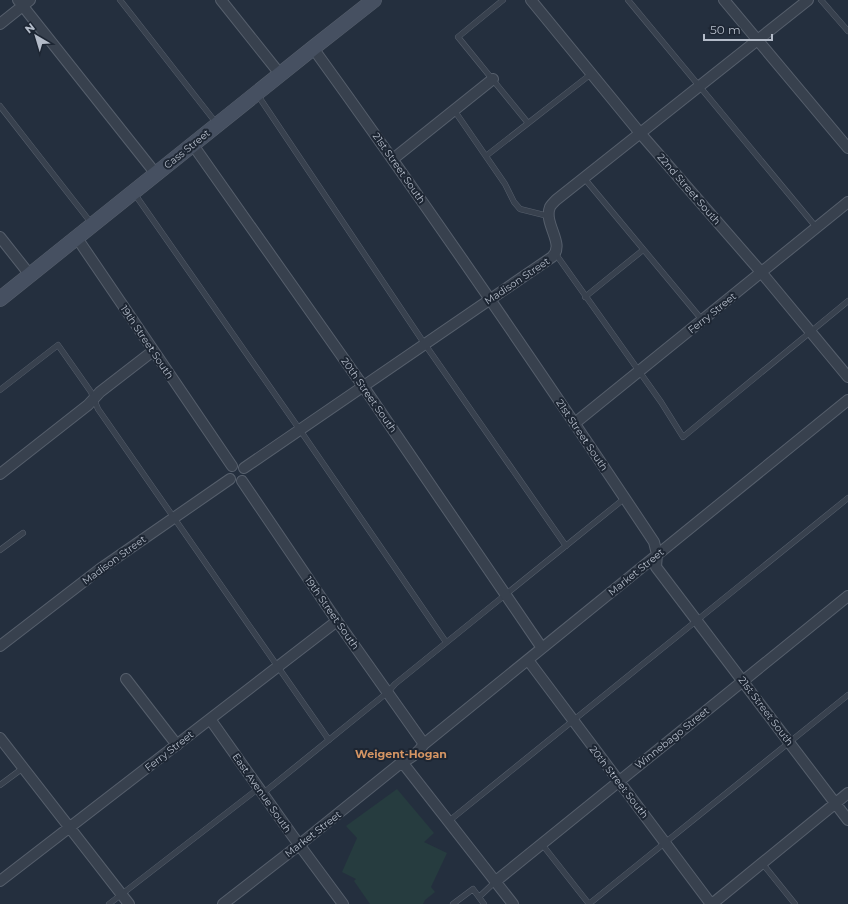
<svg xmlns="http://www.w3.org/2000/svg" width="848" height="904" font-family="Montserrat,sans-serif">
  <rect width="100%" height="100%" fill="#242f3e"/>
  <path fill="#263c3f" d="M397,789L434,833L424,842L447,853L431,887L435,892L425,900L423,904H370L354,881L356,879L342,872L357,838L346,826Z"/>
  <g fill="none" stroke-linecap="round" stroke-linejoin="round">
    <defs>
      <path id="lane" d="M120,0L217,124
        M503,0L458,37L528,123
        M628,0L816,227
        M821,0L848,31
        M257,94L424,343L566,546
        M0,106L92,224
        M454,110L505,184L514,202L520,209L548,216
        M486,156L591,74
        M584,178L703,321
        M134,193L300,430L446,642
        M555,253L661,402L683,437L848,301
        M585,297L643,250
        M0,390L58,345L91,392L98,409L329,740
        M0,550L23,533
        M0,785L23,768
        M449,821L848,498
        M541,843L589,904
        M762,863L795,904
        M479,897L496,881
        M109,904L255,791L267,790L388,692L395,684L625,498
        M453,904L473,889L484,904
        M589,904L848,695"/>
      <path id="street" d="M18,0L156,174
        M221,0L280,74
        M531,0L640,133L761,272L848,377
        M724,0L848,148
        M0,24L30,0
        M313,48C430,210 543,375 654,542L657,554L656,567L848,820
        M193,145L363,386L542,648
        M393,159L493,79
        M0,237L30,275
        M77,238L232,466
        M575,423L848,202
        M244,468L552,257C566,244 543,224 550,207C551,205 554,202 556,200L808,0
        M0,474L88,405L100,392L153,351
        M242,481L337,621L424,744
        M0,646L100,569L230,479
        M528,660L711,904
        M126,679L177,745
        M210,719L292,835L343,904
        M0,738L129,904
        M402,762C412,758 418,753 424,744L848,400
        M402,762L513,904
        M0,881L337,621
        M496,881L848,596
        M223,904L299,845L402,762L405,757
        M712,904L848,793"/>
      <path id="secondary" d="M0,299L313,48L374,0"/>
    </defs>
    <use href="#lane" stroke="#565f6c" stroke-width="6"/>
    <use href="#street" stroke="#565f6c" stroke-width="12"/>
    <use href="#secondary" stroke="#565f6c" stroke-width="16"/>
    <use href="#lane" stroke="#38414e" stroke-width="5"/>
    <use href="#street" stroke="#38414e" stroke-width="10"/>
    <use href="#secondary" stroke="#465061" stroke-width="15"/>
  </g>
  <g text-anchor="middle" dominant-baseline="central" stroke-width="4" stroke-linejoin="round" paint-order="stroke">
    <g font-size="10" fill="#b4bcc9" stroke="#1d2633">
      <text transform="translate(187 149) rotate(-39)">Cass Street</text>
      <text transform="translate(399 168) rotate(55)">21st Street South</text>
      <text transform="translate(689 189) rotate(49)">22nd Street South</text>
      <text transform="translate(517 281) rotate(-34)">Madison Street</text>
      <text transform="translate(712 313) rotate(-39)">Ferry Street</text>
      <text transform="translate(147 342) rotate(56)">19th Street South</text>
      <text transform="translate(369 395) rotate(55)">20th Street South</text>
      <text transform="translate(582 435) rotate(56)">21st Street South</text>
      <text transform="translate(114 560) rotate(-36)">Madison Street</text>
      <text transform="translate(636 572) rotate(-39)">Market Street</text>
      <text transform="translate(332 613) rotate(55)">19th Street South</text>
      <text transform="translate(766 711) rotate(53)">21st Street South</text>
      <text transform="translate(672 738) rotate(-39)">Winnebago Street</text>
      <text transform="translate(169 751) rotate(-38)">Ferry Street</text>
      <text transform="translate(619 782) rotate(52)">20th Street South</text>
      <text transform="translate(262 793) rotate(55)">East Avenue South</text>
      <text transform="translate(313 834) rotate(-38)">Market Street</text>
    </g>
    <g font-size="11" font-weight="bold" fill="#d59563" stroke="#1d2633">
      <text x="401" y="754">Weigent-Hogan</text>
    </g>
  </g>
  <g transform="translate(36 36) rotate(322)" stroke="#1d2633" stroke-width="3" paint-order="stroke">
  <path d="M0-3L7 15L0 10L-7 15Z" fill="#b4bcc9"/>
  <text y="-6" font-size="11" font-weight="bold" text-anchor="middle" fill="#b4bcc9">N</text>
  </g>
  <path d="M704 34v6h68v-6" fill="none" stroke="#b4bcc9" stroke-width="2"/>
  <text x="710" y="34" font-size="12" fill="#b4bcc9" stroke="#1d2633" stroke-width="3" paint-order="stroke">50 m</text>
</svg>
